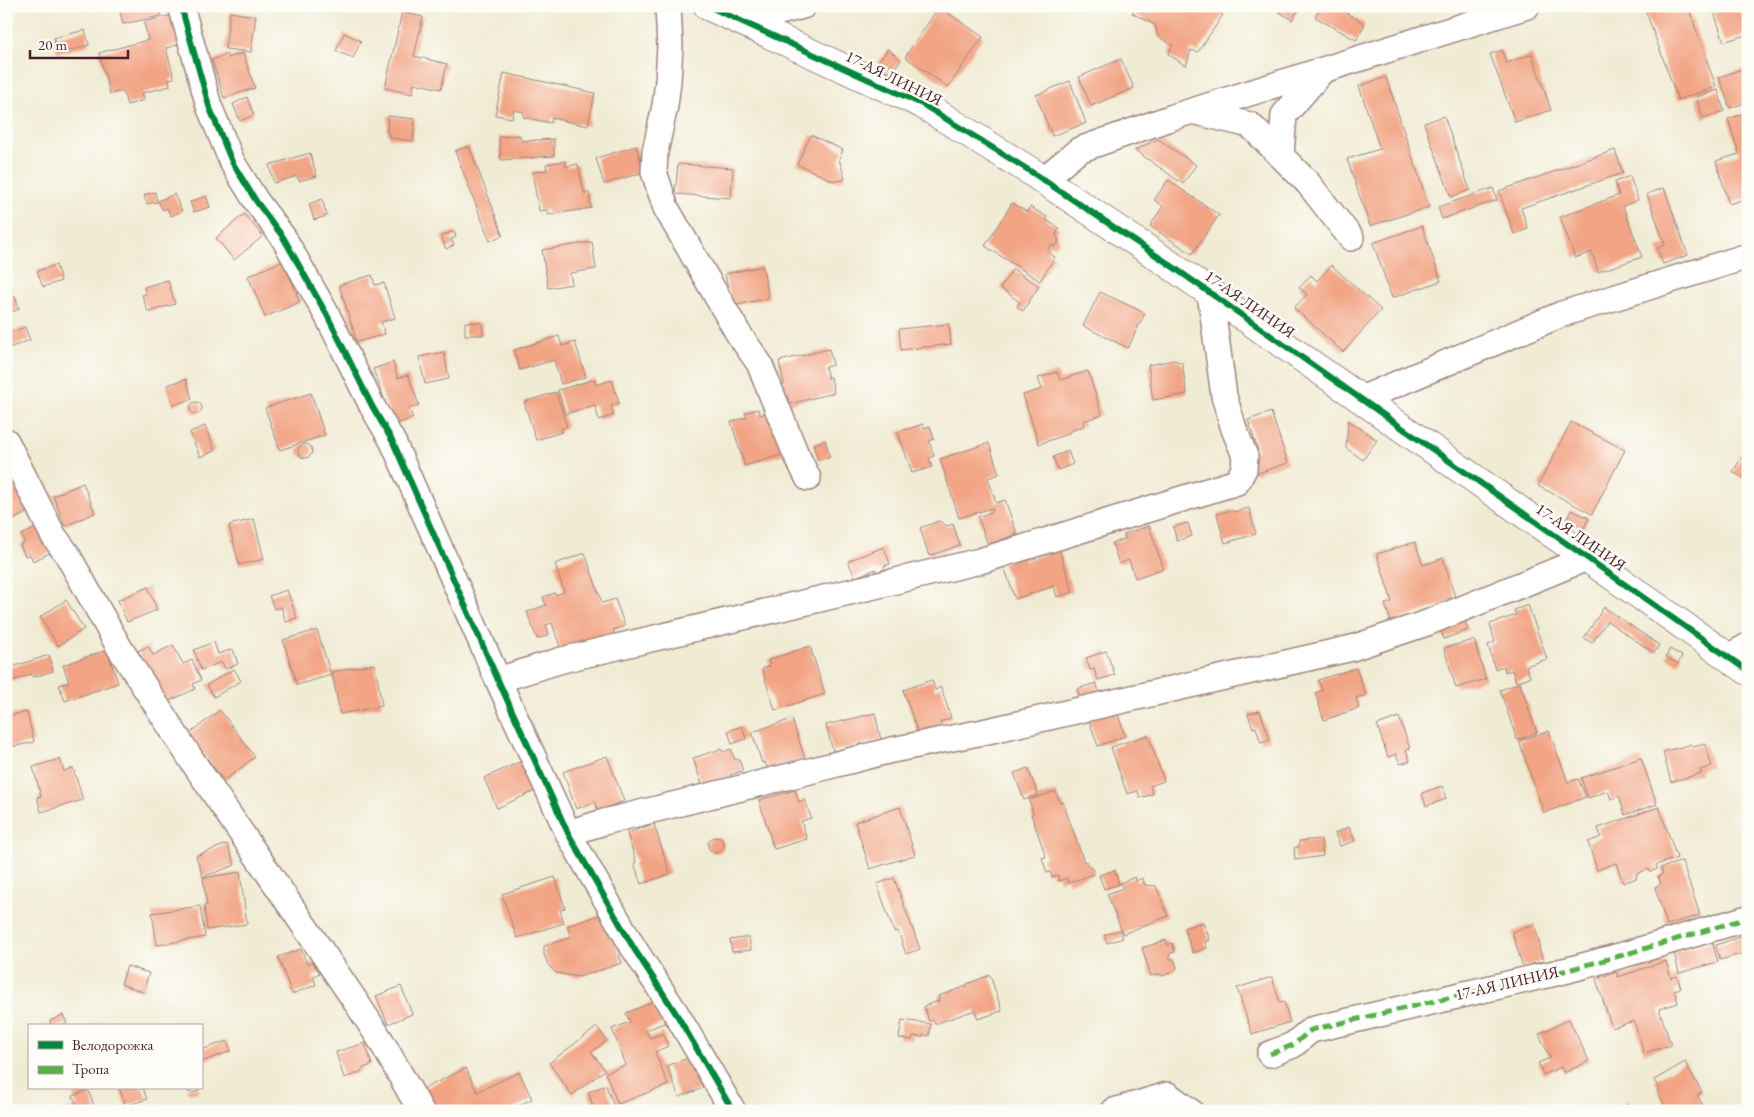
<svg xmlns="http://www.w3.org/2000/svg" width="1754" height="1117" font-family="'EB Garamond',serif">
  <rect width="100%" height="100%" fill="#fdfcf7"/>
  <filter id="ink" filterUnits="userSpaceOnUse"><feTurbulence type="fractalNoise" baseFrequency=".02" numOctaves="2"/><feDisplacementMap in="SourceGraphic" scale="10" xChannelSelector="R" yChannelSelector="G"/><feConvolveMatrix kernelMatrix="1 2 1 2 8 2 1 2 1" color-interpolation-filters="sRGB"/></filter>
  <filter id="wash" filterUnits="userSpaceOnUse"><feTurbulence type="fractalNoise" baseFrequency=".0096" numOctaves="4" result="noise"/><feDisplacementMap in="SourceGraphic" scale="20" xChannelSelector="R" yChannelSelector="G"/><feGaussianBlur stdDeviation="1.12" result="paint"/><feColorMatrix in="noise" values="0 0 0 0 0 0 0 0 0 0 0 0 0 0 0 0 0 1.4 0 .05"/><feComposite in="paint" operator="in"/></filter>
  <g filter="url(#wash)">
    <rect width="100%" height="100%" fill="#f0ebd3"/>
    <g id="blocks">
      <path fill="#f2a484" d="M127,6H159L161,16L123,24L119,8Z
        M1136,6H1223L1219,13L1223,15L1198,52L1191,50L1186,66L1168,54L1173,46L1158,36L1155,25L1132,13Z
        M1270,6H1301L1292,20Z
        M1321,6H1335L1365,24L1356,40L1315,17Z
        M1644,6H1688L1716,87L1678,100Z
        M1712,6H1748V34L1724,42Z
        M939,7L983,37L948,87L905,57Z
        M230,12L256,16L251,52L225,49Z
        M402,12L423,17L414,56L447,64L441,89L414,83L412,94L385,88Z
        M172,15L180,44L166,48L174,78L169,79L170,86L142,93L144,100L127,105L123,91L110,94L99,53L148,40L144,22Z
        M85,30L89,45L57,54L54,38Z
        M344,33L361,41L353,58L336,51Z
        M888,49L901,60L890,73L877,63Z
        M1502,50L1506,63L1532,54L1551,110L1515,122L1490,54Z
        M243,53L255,88L224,98L212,60L227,54L228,58Z
        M1121,59L1134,88L1091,106L1079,77Z
        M1748,67V102L1730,108L1719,77Z
        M504,73L595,93L588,126L552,118L551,123L523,117L524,112L514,110L512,118L495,115Z
        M1386,77L1429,207L1370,226L1347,159L1380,149L1359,86Z
        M1070,81L1086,123L1052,136L1036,95Z
        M1718,90L1724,111L1703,118L1696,97Z
        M247,97L254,115L240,121L233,104Z
        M1748,112V198L1729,204L1716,161L1739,154L1728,119Z
        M388,116L415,119L413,141L390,138L387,131Z
        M1444,116L1470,190L1451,197L1424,123Z
        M520,135L521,141L554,139V156L501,160L499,137Z
        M811,135L843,150L839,159L845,179L839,181L831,180L797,164Z
        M1158,139L1196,165L1183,184L1135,150Z
        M469,146L503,235L490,241L455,151Z
        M636,146L644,172L604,184L596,158Z
        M1615,150L1623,173L1521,208L1528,229L1514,234L1499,191Z
        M310,153L317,176L299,181L297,176L274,183L269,165Z
        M565,161L566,167L578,164L584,193L589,192L591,208L548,215L547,210L539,211L532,172L547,170L546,164Z
        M678,164L733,168L731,198L675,194Z
        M1630,176L1638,200L1623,206L1642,257L1598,272L1592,252L1575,258L1560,217L1619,195L1615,182Z
        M1168,180L1219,215L1192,254L1150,226L1163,206L1154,200Z
        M1493,188L1497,200L1442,219L1438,207Z
        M1664,188L1688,255L1663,264L1657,248L1665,245L1647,194Z
        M155,192L157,202L147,204L144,195Z
        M174,194L182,211L171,216L167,208L163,210L158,201Z
        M206,196L210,207L194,212L190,202Z
        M322,199L327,216L314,220L309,204Z
        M1012,203L1027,212L1030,207L1047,217L1046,220L1059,228L1056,235L1059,241L1055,247L1051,245L1047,252L1055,257L1040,281L985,246Z
        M244,214L263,236L234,260L216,238Z
        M1422,226L1441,281L1392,298L1373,243Z
        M454,231L456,237L451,239L454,245L446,249L441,236Z
        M592,242L596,269L570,273L572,284L548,288L542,250Z
        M283,261L300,302L265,317L248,276Z
        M56,265L61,281L43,287L37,271Z
        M1331,265L1381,310L1343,352L1294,308L1307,294L1299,288L1311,275L1317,281Z
        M762,266L769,298L732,306L725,274Z
        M1013,269L1039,286L1023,311L1017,307L1020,302L1000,288Z
        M372,275L375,285L384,283L395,318L381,322L385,334L357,342L339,285Z
        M168,280L175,304L148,312L142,295L146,294L144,287Z
        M1100,292L1145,313L1128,348L1083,326Z
        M15,296L19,309L6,314V298Z
        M6,319L12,332L25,327L30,340L6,349Z
        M465,322L482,323L483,335H465Z
        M949,324L951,344L901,350L899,329Z
        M559,336L562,346L575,342L586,377L561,384L554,360L520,370L514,350Z
        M829,349L833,365L825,367L828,378L831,377L834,393L785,405L780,385L784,384L779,361Z
        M444,352L449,379L425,384L419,357Z
        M1174,360L1182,363L1187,394L1153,400L1148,365Z
        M393,362L398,378L408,375L419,405L409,408L413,418L394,425L373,369Z
        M1088,371L1102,415L1083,421L1084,426L1070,431L1068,434L1039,444L1023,395L1042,389L1038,378L1057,372L1060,380Z
        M186,379L192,399L173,405L167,385Z
        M595,379L596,385L612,380L619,403L611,406L614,415L599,420L595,405L565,414L558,390Z
        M556,392L567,427L561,429L562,432L536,440L524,402Z
        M311,393L325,435L280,450L265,408Z
        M190 408a6 6 0 1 1 12 0a6 6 0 1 1-12 0Z
        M758,409L760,415L771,411L784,454L745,466L731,422L747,417L745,413Z
        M1271,412L1288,463L1255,474L1247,453L1258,450L1248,420Z
        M1348,420L1377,440L1363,460L1346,448Z
        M1571,422L1625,450L1592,514L1538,486Z
        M923,424L924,428L930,426L934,439L929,441L934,456L929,458L932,467L912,473L898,432Z
        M205,426L215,451L200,457L190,432Z
        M825,440L830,457L818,460L813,444Z
        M989,443L999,474L988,478L996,503L1005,500L1017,534L988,545L978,517L993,511L992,508L959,518L940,459Z
        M298 451a7 7 0 1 1 14 0a7 7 0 1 1-14 0Z
        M1748,446V481L1733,472Z
        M1068,451L1073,464L1058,470L1053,457Z
        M6,468L29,511L6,524Z
        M83,483L95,513L65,526L53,496Z
        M1249,508L1256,534L1225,543L1217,514L1231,510L1234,512Z
        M1571,510L1589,518L1584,528L1566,521Z
        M254,519L264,559L239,565L229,525Z
        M939,521L947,526L953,524L960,545L929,556L920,528Z
        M1188,523L1192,536L1177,541L1173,527Z
        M1149,526L1162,564V569L1135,578L1129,560L1119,564L1112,543L1125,539L1124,534Z
        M38,527L50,553L33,561L30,555L25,556L20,545L25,542L21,535Z
        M1415,542L1423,565L1443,558L1456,600L1391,622L1385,604L1392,602L1377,554Z
        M884,547L890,564L884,566L885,569L876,572V569L855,577L848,561Z
        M1059,549L1073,592L1057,597L1054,586L1015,599L1003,563L1023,556L1024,561Z
        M585,553L602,603L615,599L625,626L613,630L617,641L562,653L552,623L546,625L549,635L537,639L527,612L546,605L543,597L555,593V595L564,592L555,564Z
        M148,587L157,610L127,622L118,600Z
        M287,590L297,618L286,622L281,607L274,609L269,596Z
        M66,600L84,629L58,646L40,617Z
        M1528,605L1547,659L1526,666L1530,677L1516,682L1512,670L1505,672L1504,666L1495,669L1488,645L1495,642L1490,624L1516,615L1514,610Z
        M1604,607L1659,645L1654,653L1607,621L1592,643L1584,638Z
        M1464,619L1468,630L1444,639L1440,628Z
        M317,630L331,675L297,685L283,640Z
        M1474,640L1486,679L1456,688L1444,648Z
        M214,642L218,654L233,649L238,664L225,669L222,662L201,670L194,650Z
        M173,645L183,664L192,660L201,680L193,684L195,689L169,701L166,697L162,699L138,651L148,646L153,655Z
        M810,646L825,694L775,710L762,669L770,666L768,660Z
        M1670,649L1682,656L1678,664L1666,657Z
        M107,650L118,683L65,701L59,685L69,682L63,665Z
        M1106,651L1115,675L1098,680L1094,669L1090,670L1086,658Z
        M49,655L53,671L33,677L32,674L6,683V669Z
        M375,664L382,706L340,714L332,672Z
        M1356,668L1366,695L1356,698L1359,708L1324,720L1315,693L1322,690L1318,680Z
        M234,669L241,681L214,697L207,685Z
        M932,680L935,690L941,687L951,718L940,722L942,729L919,736L903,690Z
        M1096,683L1100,694L1081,700L1077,689Z
        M1520,683L1537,733L1517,740L1500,690Z
        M1116,708L1125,736L1098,746L1088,718Z
        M220,710L255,757L224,781L189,734Z
        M1260,711L1270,740L1261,743L1256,727L1253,728L1248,714Z
        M27,712L34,742L6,748V716Z
        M875,713L881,740L833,751L826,725Z
        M1399,717L1410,749L1406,750L1410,761L1400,764L1396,754L1388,757L1377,725Z
        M792,719L805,759L768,770L765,762L762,763L752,732Z
        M742,726L746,739L732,744L728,731Z
        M1549,731L1568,782L1578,779L1586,797L1544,813L1519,741Z
        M1148,735L1164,781L1150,786L1153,794L1140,798L1138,791L1127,794L1111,747Z
        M1692,744L1693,747L1705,744L1712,766L1700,770L1702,773L1671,782L1663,752Z
        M721,749L723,752L731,749L735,760L739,759L743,771L730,775L731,779L703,788L693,758Z
        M607,756L624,801L598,811L595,802L576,809L563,772Z
        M1641,758L1657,804L1625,815L1619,796L1611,799L1608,791L1588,798L1581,778Z
        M60,759L64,771L73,768L83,800L41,812L37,797L41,796L33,767Z
        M522,761L535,791L497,808L484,778Z
        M1028,768L1038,795L1024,800L1014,773Z
        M1442,786L1446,799L1426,806L1422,793Z
        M795,790L799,802L805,800L811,818L801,821L807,839L774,849L759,800Z
        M1056,791L1060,803L1063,802L1084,862L1087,861L1088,867L1091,866L1094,874L1068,883L1067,878L1059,881L1058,875L1052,877L1050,872L1047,873L1042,858L1046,857L1031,814L1033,813L1029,800Z
        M900,807L915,855L870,869L855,822Z
        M1659,807L1677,858L1656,865L1657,869L1650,872L1649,869L1636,874L1637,878L1623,883L1616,863L1597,870L1588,842L1601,837L1598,828Z
        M654,824L670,874L641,884L634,863L636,862L627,833Z
        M1349,827L1355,841L1340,846L1335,833Z
        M708 845a8 8 0 1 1 16 0a8 8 0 1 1-16 0Z
        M1321,839L1323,856L1295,860L1294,848L1299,847V841Z
        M227,844L235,865L203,877L196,856Z
        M1682,861L1700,915L1667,925L1655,887L1661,884L1658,876L1663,874L1661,868Z
        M1115,870L1119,884L1104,889L1099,875Z
        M240,872L247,924L207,930L204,905H207L203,878Z
        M555,877L565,908L560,910L564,923L517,938L502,894Z
        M1135,877L1136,881L1142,878L1145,885L1156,886L1168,916L1123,934L1107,894L1123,888L1120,883Z
        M894,878L920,949L906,954L898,931L894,932L877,884Z
        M200,906L205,937L157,945L152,913Z
        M606,913L622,963L579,977L556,973L548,965L544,954V946L571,937L567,926Z
        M1203,922L1210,940L1205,942L1207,948L1193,953L1184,928Z
        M1534,924L1540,944L1539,948L1543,961L1523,967L1512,932Z
        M1120,930L1123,938L1107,943L1104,935Z
        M1742,936L1747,952L1720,960L1716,945Z
        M749,937L751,950L732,952L730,940Z
        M1166,940L1168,945L1172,943L1175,952L1169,954L1170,959H1174L1177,967L1175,971L1163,976L1160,974L1151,976L1142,948Z
        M1704,943H1713L1718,962L1679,973L1674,952Z
        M301,949L307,964L316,961L320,973L313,976L316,985L292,994L278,957Z
        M1666,961L1671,978L1677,976L1681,988L1674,990L1678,1003L1659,1009L1671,1045L1644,1053L1634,1021L1612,1028L1596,979L1617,972L1618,977Z
        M127,966L149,973L143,992L121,984Z
        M990,975L1002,1011L978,1019L975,1010L935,1024L933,1020L929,1021L924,1006L939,1001L938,996L967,986V984Z
        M1272,977L1280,1003L1284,1002L1290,1022L1252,1034L1237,988Z
        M401,986L412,1014L388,1024L376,996Z
        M658,1000L667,1022L646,1030L650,1038L663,1033L668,1046L655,1052L668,1085L618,1104L605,1073L626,1065L612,1029L630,1022L626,1013Z
        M63,1015L67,1023L60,1026H51L50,1021Z
        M1569,1019L1589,1061L1564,1073L1561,1067L1543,1075L1538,1063L1550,1058L1539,1034Z
        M902,1020L931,1024L929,1036L923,1035V1037L913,1036L912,1040L899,1038Z
        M597,1027L607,1041L591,1052L605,1070L572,1095L549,1063Z
        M227,1041L231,1051L201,1062V1050Z
        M365,1043L372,1065L363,1068L361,1072L344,1078L336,1052Z
        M690,1057L703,1088L679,1097L667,1066Z
        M1685,1062L1702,1092L1697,1095L1706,1111H1668L1657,1091L1660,1090L1654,1080Z
        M466,1068L477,1092L519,1072L532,1099L508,1111H431L421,1090Z
        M606,1085L615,1110L595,1111L588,1092Z
        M119,1088H143L147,1099L126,1106Z
        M186,1088H200L197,1092L192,1093L188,1092Z
        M88,1090L96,1111H65L77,1106L73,1096Z
        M1627,1104L1631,1111H1616Z
        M1239,1107H1265V1111H1239Z"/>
    </g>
  </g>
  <g filter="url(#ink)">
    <use href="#blocks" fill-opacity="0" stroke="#9d857f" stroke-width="1"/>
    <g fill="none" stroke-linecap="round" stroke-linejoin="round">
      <defs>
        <path id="minor" d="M181,6L209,106L232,162L256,201L283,237L327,315L372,406L393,442L498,680L568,833L633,947L677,1015L733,1111
          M668,6L670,46L668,81L665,106L655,152L654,172L666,208L738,333L759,363L795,452L808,478
          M742,22L803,6
          M1192,111L1250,125L1308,183L1351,238
          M1281,155L1284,115L1322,71
          M1043,180L1079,150L1173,117L1527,6
          M1361,399L1562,314L1748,256
          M6,441L53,535L67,554L119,647L193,762L356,1002L380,1039L421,1111
          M1728,657L1748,646
          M498,680L562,660L980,561L1237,482L1244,469L1245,456L1234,429L1224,396L1210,293
          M568,833L604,822L798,774L892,750L983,732L1352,648L1427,623L1587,558
          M1270,1054L1293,1045L1311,1030L1568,970L1623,955L1748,918
          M1114,1111L1168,1095L1190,1111"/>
        <path id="tertiary" d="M708,6L922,104L1030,171L1166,262L1748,671"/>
      </defs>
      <use href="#minor" stroke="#9d857f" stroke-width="28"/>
      <use href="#tertiary" stroke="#9d857f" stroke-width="30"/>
      <use href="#minor" stroke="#fff" stroke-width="25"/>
      <use href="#tertiary" stroke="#fff" stroke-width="28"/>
      <path stroke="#57b146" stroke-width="5" stroke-dasharray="10 5" stroke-linecap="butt" d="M1270,1054L1293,1045L1311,1030L1568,970L1623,955L1748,918"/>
      <defs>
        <path id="cycleway" d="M181,6L209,106L232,162L256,201L283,237L327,315L372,406L393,442L498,680L568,833L633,947L677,1015L733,1111
          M708,6L922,104L1030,171L1166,262L1748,671"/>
      </defs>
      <use href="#cycleway" stroke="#fdfcf7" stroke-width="9"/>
      <use href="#cycleway" stroke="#00873e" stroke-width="6"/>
    </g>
  </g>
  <g text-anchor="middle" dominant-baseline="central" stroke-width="5" stroke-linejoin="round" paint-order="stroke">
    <g font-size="16" fill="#4a1f2b" stroke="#fdfcf7">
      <text transform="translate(894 78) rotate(26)">17-АЯ ЛИНИЯ</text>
      <text transform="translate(1250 304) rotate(35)">17-АЯ ЛИНИЯ</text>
      <text transform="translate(1581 537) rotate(35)">17-АЯ ЛИНИЯ</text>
      <text transform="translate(1507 983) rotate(-13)">17-АЯ ЛИНИЯ</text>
    </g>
  </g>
  <rect width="1754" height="1117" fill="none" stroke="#fdfcf7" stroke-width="25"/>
  <rect x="28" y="1024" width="175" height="65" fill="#fdfcf7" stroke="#b5a4a5"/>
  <rect x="38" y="1041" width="25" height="8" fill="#00873e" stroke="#b5a4a5"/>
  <text x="72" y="1050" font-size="15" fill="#4a1f2b">Велодорожка</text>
  <rect x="38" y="1066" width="25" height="8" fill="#57b146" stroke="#b5a4a5"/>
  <text x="72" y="1074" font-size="15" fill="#4a1f2b">Тропа</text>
  <path d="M30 50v8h98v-8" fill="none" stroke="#4a1f2b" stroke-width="2.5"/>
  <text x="38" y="50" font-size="15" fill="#4a1f2b" stroke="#fdfcf7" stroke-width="4" paint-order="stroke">20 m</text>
</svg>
